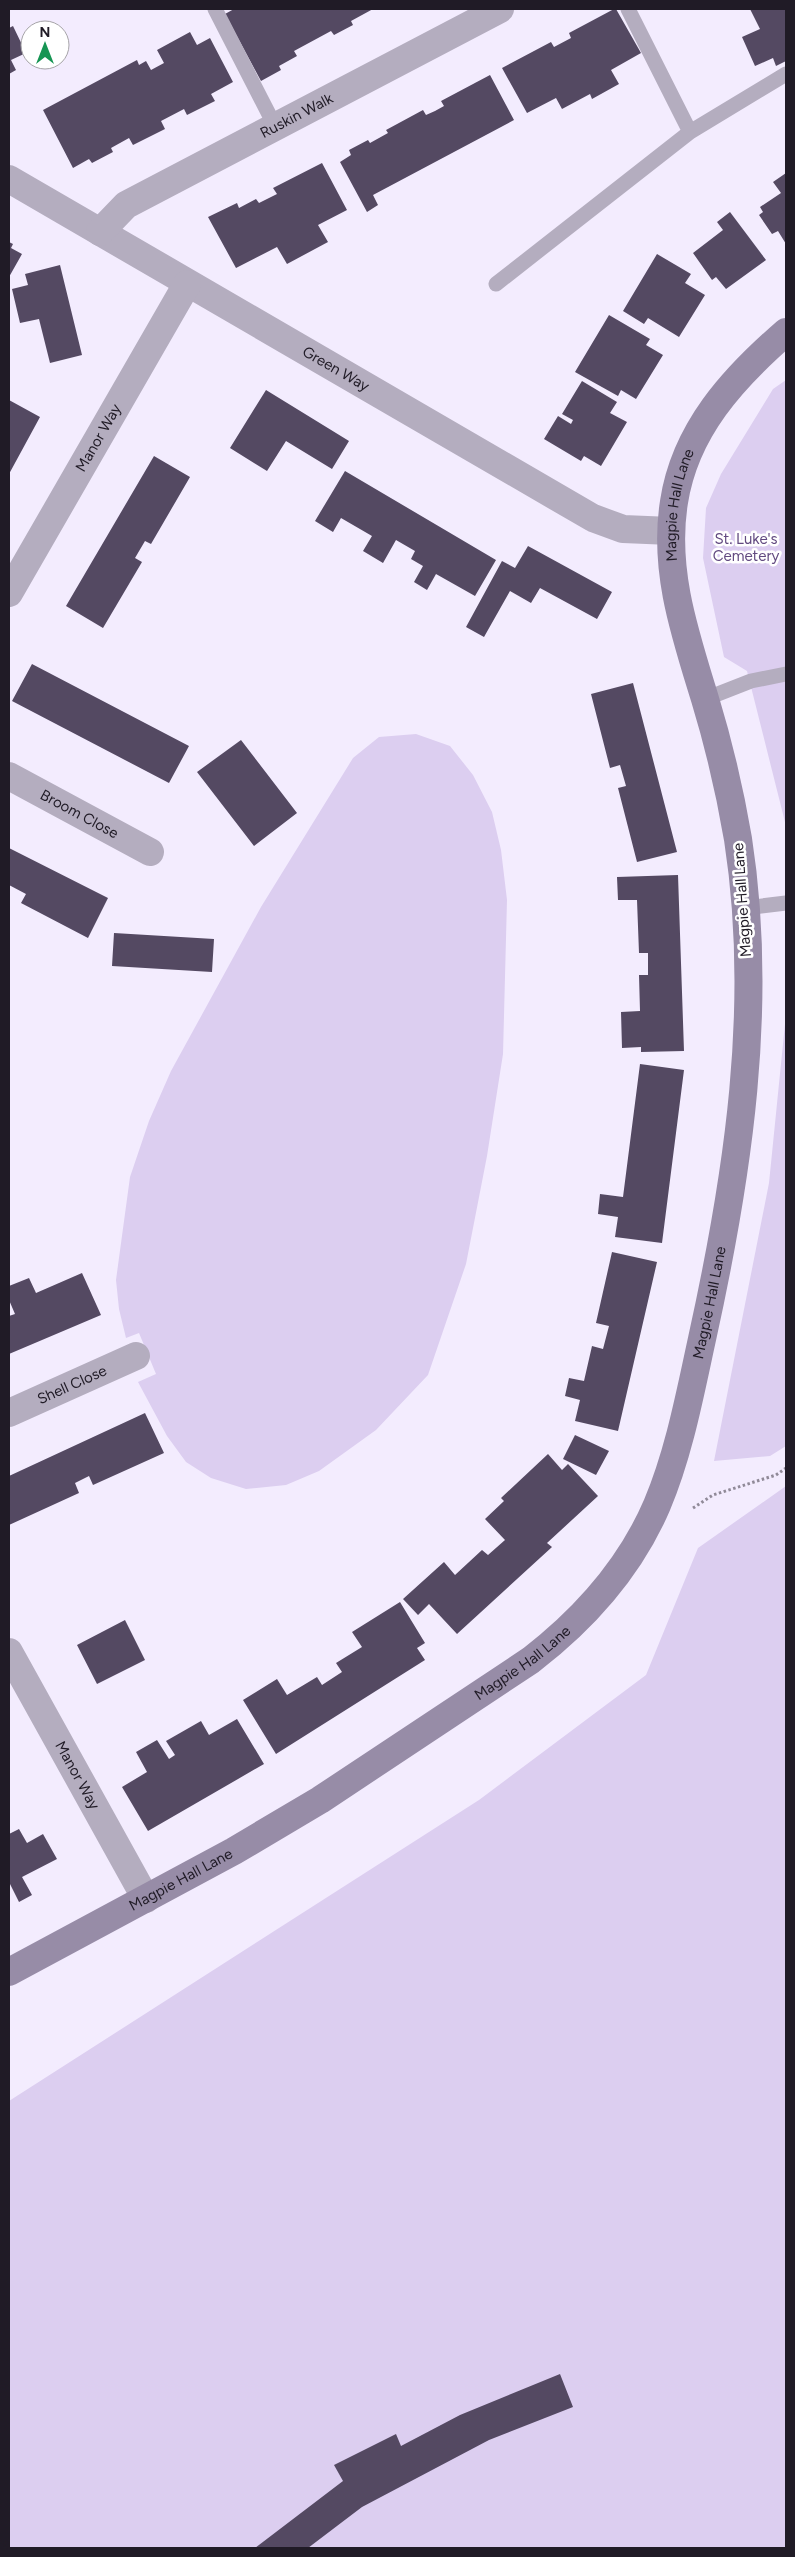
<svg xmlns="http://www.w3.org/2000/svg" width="795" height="2557" font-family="Figtree,sans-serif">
  <rect width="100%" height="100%" fill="#f3ecfe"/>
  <path fill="#dccef0" d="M786,380V826L747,671L724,657L703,558L706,508L721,474L773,389Z
    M416,734L450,746L473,775L492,812L501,850L507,900L503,1054L487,1156L466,1264L428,1375L376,1430L319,1471L286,1485L246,1489L211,1478L186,1462L167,1436L138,1382L156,1374L139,1333L126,1338L119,1309L116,1280L130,1177L149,1121L171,1071L261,907L353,758L379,737Z
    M786,1014V1446L770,1456L714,1461L769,1183Z
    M786,1486V2548H9V2101L479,1800L646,1675L698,1548Z"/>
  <path fill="#544962" d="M234,9H373L351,21L353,25L334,35L331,31L294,51L297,56L279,66L281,70L261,81L225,14Z
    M614,9H616L641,53L611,70L619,84L592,99L590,94L562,109L556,98L527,113L502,68L551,42L554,47L571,38L569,33Z
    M750,9H786V61L776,66L773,58L755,66L742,37L760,29Z
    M13,26L26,53L11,60L16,70L9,74V28Z
    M190,32L197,45L210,38L233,82L211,94L215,101L187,115L184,109L161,121L165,129L133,145L129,138L111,148L113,152L92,163L89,159L73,168L43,110L137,60L139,65L146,61L151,70L164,63L157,50Z
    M490,75L514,120L373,195L378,205L367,212L340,162L351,155L349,150L368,140L370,143L388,133L386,130L423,110L426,115L435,111L444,106L441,101Z
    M322,163L347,210L318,225L328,242L287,264L277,247L236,268L208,217L237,203L239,208L256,199L259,203L277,194L273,188Z
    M786,173V244L778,231L772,234L759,215L763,212L760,207L781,193L773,182Z
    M730,212L766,260L726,289L716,277L712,280L693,253L723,230L717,222Z
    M9,242L13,244L11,248L22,254L9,277Z
    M657,254L691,274L685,283L705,295L679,337L648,318L644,324L623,311Z
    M60,265L82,355L50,363L39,319L20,323L12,289L28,285L25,274Z
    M609,315L650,339L646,345L663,355L636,399L621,390L618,396L575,372Z
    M582,381L617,402L610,413L627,422L601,466L584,456L581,461L544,439L558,416L571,424L573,420L562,414Z
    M266,390L349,441L332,469L286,441L267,471L230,448Z
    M9,400L40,417L9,474Z
    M154,456L190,477L151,544L145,541L135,558L142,562L103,628L66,606Z
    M345,471L496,560L475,596L436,574L427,590L414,582L423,566L411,559L415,551L396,540L383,563L363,551L372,536L341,518L333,532L315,521Z
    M528,546L612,592L597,619L540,588L531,603L510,591L484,637L466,627L502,561L515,568Z
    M32,664L189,746L169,783L12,701Z
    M633,683L677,852L637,862L618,788L626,786L620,765L610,768L591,694Z
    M241,740L297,813L254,846L197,772Z
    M9,848L108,898L88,938L21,903L26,894L9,885Z
    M678,875L684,1051L641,1052V1047L622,1048L621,1012L640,1011L639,975H648V953H639L637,900H618L617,877Z
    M114,933L214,939L212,972L112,966Z
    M640,1064L684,1070L662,1243L615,1237L618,1217L598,1214L600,1194L623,1197Z
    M612,1252L657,1262L618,1431L575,1421L580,1400L565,1396L569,1378L584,1381L592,1346L603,1349L609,1326L596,1323Z
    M82,1273L101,1315L9,1354V1316L15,1314L9,1300V1286L29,1278L36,1293Z
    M145,1413L164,1453L93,1485L89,1476L75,1483L79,1493L9,1525V1476Z
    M575,1435L609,1451L596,1475L563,1459Z
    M548,1454L562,1470L568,1464L598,1496L547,1543L552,1547L457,1634L429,1604L418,1615L403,1599L444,1562L455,1575L482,1550L488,1555L505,1540L485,1519L504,1501L501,1498Z
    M400,1602L425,1643L417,1648L425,1660L276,1754L243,1700L277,1679L287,1695L317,1677L322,1685L342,1672L336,1663L362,1647L352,1632Z
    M125,1620L145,1660L97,1684L77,1645Z
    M237,1719L264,1764L148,1831L122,1787L147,1772L136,1752L157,1740L169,1759L175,1755L166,1741L201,1721L209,1735Z
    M19,1829L27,1843L43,1834L57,1859L22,1877L32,1895L19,1902L9,1882V1834Z
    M560,2374L573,2407L489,2440L362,2507L308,2548H255L343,2481L334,2465L396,2434L401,2446L460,2415Z"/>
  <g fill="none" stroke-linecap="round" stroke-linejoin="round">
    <path stroke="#908a98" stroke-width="3" stroke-dasharray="2.5 2.5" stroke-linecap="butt" d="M693,1508L713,1495L776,1475L786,1468"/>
    <path stroke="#b4adbf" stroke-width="15" d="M215,9L276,128
      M628,9L690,132
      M496,284L690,132L786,74
      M705,699L751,681L786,674
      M745,908L786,903"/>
    <g stroke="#b4adbf" stroke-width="28">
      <path id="s1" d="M9,179L593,518L623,529L671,531"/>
      <path id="s2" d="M100,232L126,205L500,9"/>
      <path id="s3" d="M9,593L187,284"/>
      <path id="s4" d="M9,776L150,852"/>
      <path id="s5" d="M9,1413L136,1356"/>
      <path id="s6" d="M9,1652L146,1899"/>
    </g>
    <path stroke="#978ca7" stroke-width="28" id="s7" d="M9,1972L234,1851L320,1800L531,1660C584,1619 630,1568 657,1505C679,1453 690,1394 702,1339C738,1176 764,1006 738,839C730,792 719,745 705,699C685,634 663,570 674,502C685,430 733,378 786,332"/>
  </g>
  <g text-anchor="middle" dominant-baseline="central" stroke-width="5" stroke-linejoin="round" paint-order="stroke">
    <g font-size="15" fill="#201b26" stroke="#fff">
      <text stroke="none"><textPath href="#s2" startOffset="230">Ruskin Walk</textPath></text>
      <text stroke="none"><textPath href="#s1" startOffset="378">Green Way</textPath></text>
      <text stroke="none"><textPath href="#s3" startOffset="179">Manor Way</textPath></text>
      <text stroke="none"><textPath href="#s7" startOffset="1830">Magpie Hall Lane</textPath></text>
      <text stroke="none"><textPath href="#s4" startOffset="80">Broom Close</textPath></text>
      <text transform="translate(742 900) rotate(-94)">Magpie Hall Lane</text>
      <text stroke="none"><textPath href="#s7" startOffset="1020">Magpie Hall Lane</textPath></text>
      <text stroke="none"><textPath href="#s5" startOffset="69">Shell Close</textPath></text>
      <text stroke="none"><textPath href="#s7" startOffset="600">Magpie Hall Lane</textPath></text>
      <text stroke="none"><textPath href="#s6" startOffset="141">Manor Way</textPath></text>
      <text stroke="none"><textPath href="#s7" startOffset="195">Magpie Hall Lane</textPath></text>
    </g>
    <g font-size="15" fill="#624a80" stroke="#fff">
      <text x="746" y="539">St. Luke's<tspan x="746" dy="17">Cemetery</tspan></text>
    </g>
  </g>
  <rect width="795" height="2557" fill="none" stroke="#201b26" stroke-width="20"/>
  <g transform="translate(45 45)"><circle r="24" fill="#ffffff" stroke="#a6a4a8"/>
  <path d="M0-4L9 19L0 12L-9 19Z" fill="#169553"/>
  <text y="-8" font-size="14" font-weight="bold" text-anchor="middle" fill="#201b26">N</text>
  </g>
</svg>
